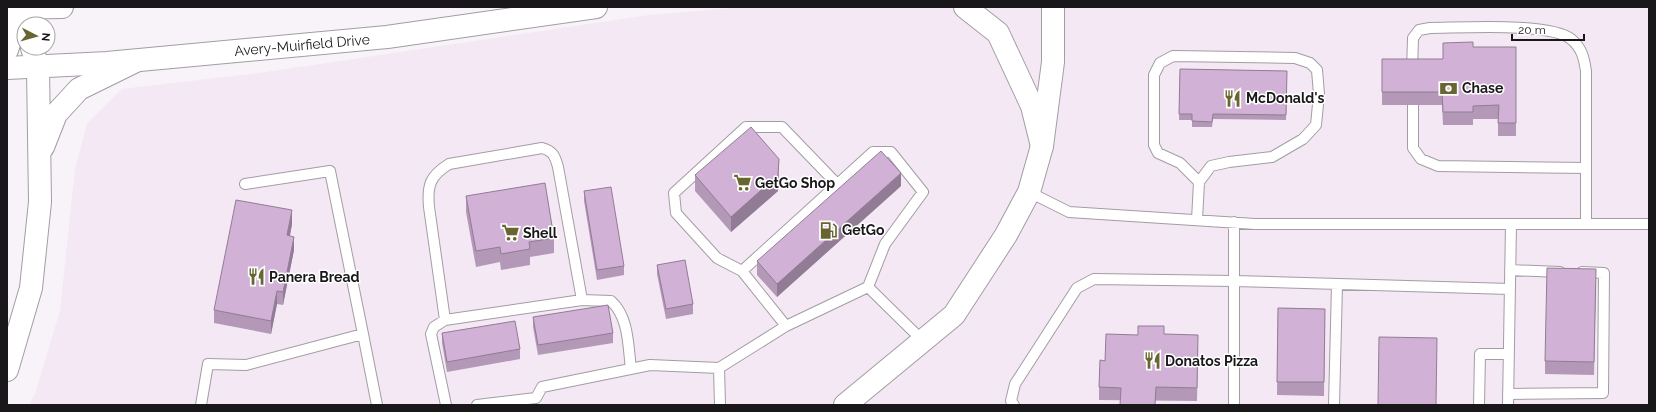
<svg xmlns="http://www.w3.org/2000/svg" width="1656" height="412" font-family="Raleway,sans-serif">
  <rect width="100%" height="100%" fill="#f8f3f8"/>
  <path fill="#f3e8f4" d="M746,7H1649V405H29L35,394L60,311L75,169L87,124L122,89L266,72L649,15Z"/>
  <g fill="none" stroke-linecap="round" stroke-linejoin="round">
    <defs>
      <path id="service" d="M1412,72L1413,38L1419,30L1430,28C1459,28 1550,22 1571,39C1582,48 1584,58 1586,71V224
        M1413,105V148L1421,159L1438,166L1586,168
        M1029,192L1069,212L1255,224H1649
        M1197,220L1199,182L1211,166L1229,162L1272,157L1303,139L1316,125L1319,94L1317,70L1310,63L1295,58L1173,56L1160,63L1154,75V145L1158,153L1180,163L1199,182
        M1510,270L1560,272
        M742,271L717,258L676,213L674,193L746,127H782L837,184
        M868,287L786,326L742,271L873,152H891L923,192L885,244L868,287L923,341
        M582,300L611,301C629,317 628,346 631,369
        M445,320L429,207C427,185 430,176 449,164L542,148C553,151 555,156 558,167L582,300L445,320L434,327L431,334L446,405
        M363,334L377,405
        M1508,394L1603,393L1604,273L1582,272
        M201,405L208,364L246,365L363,334L330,171L245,184
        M477,405L536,398L542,387L650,365L719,368
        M720,405L719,368L786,326
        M1014,405L1011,401L1015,384L1077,288L1094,279L1234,281L1510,289
        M1234,405V222
        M1334,405L1337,285
        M1479,405L1480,354H1509
        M1508,405L1511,224"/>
      <path id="tertiary" d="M845,405L954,315L1006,235L1029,192L1042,146L1053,62V7"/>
      <path id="primary" d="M965,7L998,33L1032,106L1042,146
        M7,8L62,7
        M7,68L107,63L387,37L596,7"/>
      <path id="motorway" d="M7,50L20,9
        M43,147L56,114L79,89L136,61
        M7,370L31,288L40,202L38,67L32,48"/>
    </defs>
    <use href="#service" stroke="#a29da3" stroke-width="12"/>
    <use href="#tertiary" stroke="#a29da3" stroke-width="24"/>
    <use href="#primary" stroke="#a29da3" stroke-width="24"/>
    <use href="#motorway" stroke="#a29da3" stroke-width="24"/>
    <use href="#service" stroke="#fff" stroke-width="10"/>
    <use href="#tertiary" stroke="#fff" stroke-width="22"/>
    <use href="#primary" stroke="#fff" stroke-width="22"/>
    <use href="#motorway" stroke="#fff" stroke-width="22"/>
  </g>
  <path fill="#b498b7" d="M1473,47H1516V136H1498V119H1473V125H1443L1442,105H1382V59H1443Z
    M1180,69L1287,71L1286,120L1213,119L1212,127H1192V120H1179Z
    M695,175H779L778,191L731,232L695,191Z
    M901,186L777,297L757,275V261Z
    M584,191L624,266V275L597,280L584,201Z
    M466,196L554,238V253L530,257V265L501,270L500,262L476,267L466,212Z
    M292,224L290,236L294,250L283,305L277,304L271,334L214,323V310Z
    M657,265L693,304V314L666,319L657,274Z
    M1596,282L1594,375L1545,374V361Z
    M1278,308L1325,309L1324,396L1277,395Z
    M533,317L613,333V343L538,355L533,327Z
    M442,333L520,349V359L447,372L442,343Z
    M1164,334L1198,348L1197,401L1099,400V387L1138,335Z"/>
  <path fill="#927c95" d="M779,159L778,191L731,232V217Z
    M901,173V186L777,297V284Z
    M292,210V224L287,249V235Z
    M294,237V250L283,305V292Z
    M277,291V304L271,334V321Z"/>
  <path fill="#d1b1d5" stroke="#927c95" d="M1473,42V47H1516V123H1498L1499,105L1473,106V112H1443L1442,92H1382V59H1443V43Z
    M1180,69L1287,71L1286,115L1213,114L1212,122L1192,121V114H1179Z
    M751,127L779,159L778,175L731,217L695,175Z
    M881,151L901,173L777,284L757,261Z
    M545,183L554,238L529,242L530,249L501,254L500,247L476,251L466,196Z
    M611,187L624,266L597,270L584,191Z
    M236,200L292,210L287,235L294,237L283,292L277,291L271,321L214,310Z
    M685,260L693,304L666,309L657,265Z
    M1547,268L1596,269L1594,362L1545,361Z
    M608,305L613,333L538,345L533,317Z
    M1278,308L1325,309L1324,382H1277Z
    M515,321L520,349L447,362L442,333Z
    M1138,326H1164V334L1198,335L1197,388L1156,387L1155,405H1120L1121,388L1099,387L1100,360L1105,361L1106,334L1138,335Z
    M1379,337L1437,338L1436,405H1378Z"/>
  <defs>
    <symbol id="bank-bare" viewBox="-9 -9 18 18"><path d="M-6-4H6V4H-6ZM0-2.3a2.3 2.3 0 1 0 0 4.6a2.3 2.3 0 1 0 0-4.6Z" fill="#696531" stroke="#fff" stroke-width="2.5" paint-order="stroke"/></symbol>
    <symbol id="restaurant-bare" viewBox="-9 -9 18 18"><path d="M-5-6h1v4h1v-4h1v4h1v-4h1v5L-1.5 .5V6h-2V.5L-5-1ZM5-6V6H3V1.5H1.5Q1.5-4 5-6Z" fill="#696531" stroke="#fff" stroke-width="2.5" paint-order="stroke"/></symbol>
    <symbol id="supermarket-bare" viewBox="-9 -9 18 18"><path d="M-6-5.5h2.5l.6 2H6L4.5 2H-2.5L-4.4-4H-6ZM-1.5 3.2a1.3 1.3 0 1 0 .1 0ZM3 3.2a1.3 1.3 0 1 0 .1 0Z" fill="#696531" stroke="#fff" stroke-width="2.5" paint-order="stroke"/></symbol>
    <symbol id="fuel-bare" viewBox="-9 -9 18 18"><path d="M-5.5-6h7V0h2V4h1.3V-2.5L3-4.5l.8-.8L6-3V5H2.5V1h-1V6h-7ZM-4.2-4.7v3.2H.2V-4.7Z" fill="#696531" stroke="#fff" stroke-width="2.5" paint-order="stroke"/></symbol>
  </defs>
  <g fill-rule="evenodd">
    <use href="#bank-bare" x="1436" y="76" width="25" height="25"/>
    <use href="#restaurant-bare" x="1220" y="86" width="25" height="25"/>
    <use href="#supermarket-bare" x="730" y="170" width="25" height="25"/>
    <use href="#fuel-bare" x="816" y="218" width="25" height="25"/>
    <use href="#supermarket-bare" x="498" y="220" width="25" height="25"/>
    <use href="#restaurant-bare" x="244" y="264" width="25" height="25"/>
    <use href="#restaurant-bare" x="1140" y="348" width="25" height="25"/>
  </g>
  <g text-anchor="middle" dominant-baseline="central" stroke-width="3" stroke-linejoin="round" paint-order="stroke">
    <g font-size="14" fill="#191719" stroke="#fff">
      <text transform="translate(302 45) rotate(-5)">Avery-Muirfield Drive</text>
    </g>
    <g font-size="14" font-weight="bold" fill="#191719" stroke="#fff" text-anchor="start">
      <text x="1462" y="88">Chase</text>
      <text x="1246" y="98">McDonald's</text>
      <text x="755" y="183">GetGo Shop</text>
      <text x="842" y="230">GetGo</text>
      <text x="523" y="233">Shell</text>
      <text x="269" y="277">Panera Bread</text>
      <text x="1165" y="361">Donatos Pizza</text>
    </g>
  </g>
  <rect width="1656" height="412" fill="none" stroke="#191719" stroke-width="16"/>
  <g transform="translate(36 36) rotate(96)"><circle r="19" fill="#ffffff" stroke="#a3a2a3"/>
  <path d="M0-3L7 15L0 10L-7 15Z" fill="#696531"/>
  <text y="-6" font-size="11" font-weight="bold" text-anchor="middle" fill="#191719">N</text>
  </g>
  <path d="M1512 34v6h72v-6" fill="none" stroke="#191719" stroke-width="2"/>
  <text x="1518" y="34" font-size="12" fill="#191719" stroke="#ffffff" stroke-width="3" paint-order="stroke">20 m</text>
</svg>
